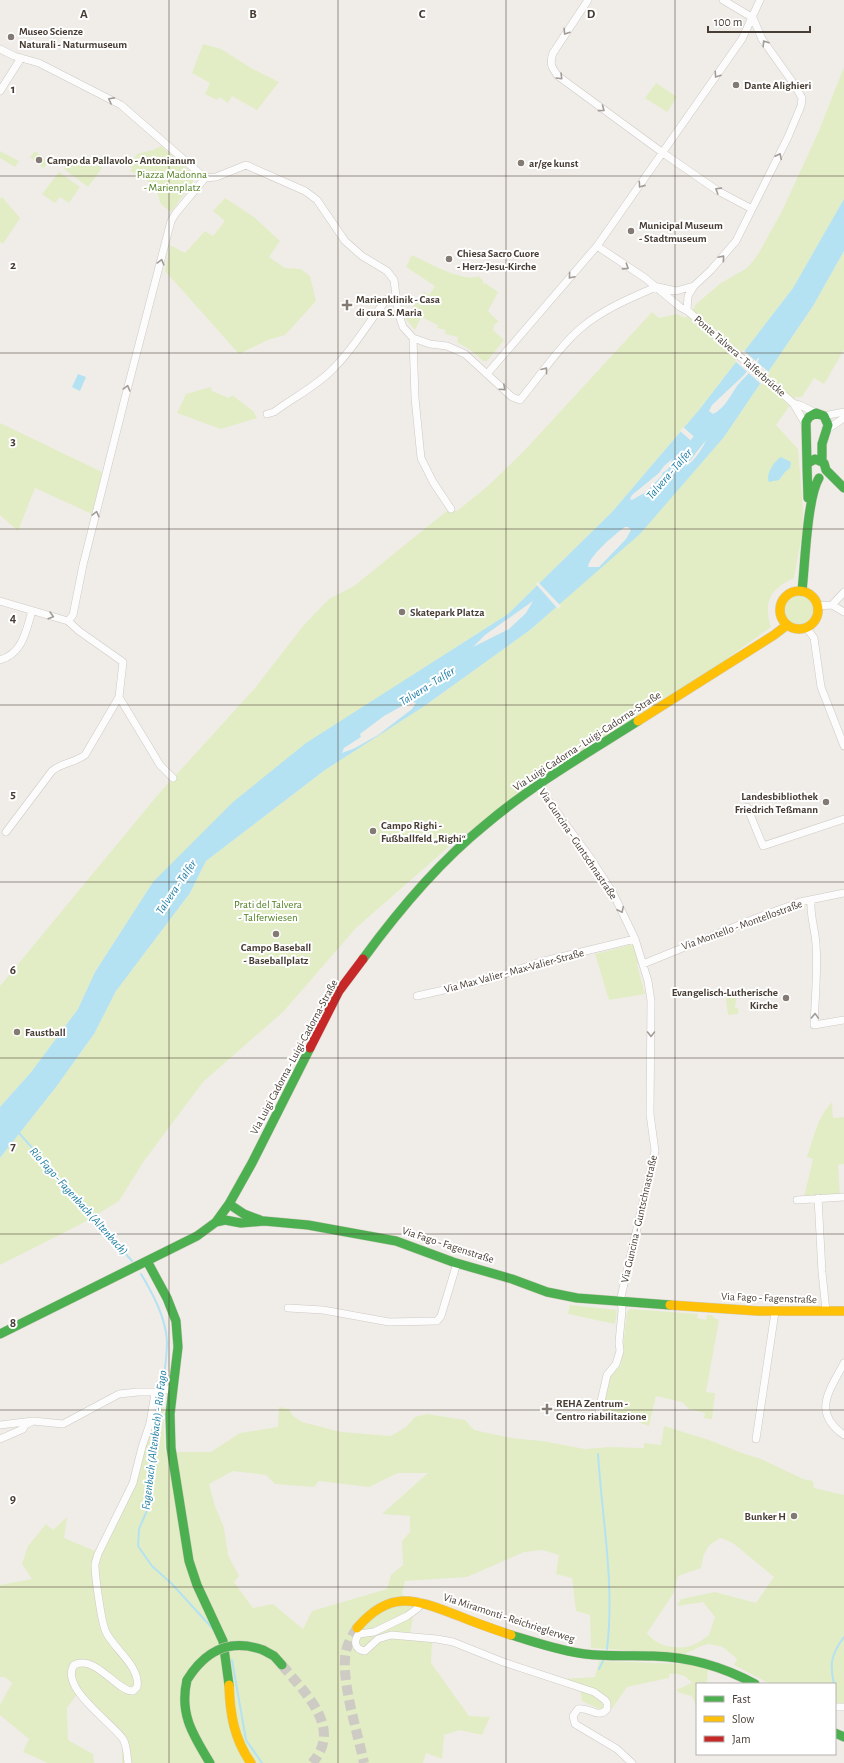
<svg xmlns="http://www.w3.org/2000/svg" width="844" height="1763" font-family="'Alegreya Sans',sans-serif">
  <rect width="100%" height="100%" fill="#f0ede8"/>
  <path fill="#e2edc5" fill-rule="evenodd" d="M203,44L221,49L251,68L279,82L257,110L232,96L228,103L219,97L217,100L205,94L210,83L192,73Z
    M844,67V199L793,288L699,410L612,512L508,614L408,678L153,882L95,972L78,1009L32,1071L0,1107V986L156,797L255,688L303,626L329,599L354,586L448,510L457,511L489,485L524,451L652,312L659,318L677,314L685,318L695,307V305L721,283L747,268L757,256L782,211L818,133Z
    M656,83L677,97L667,112L645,98Z
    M161,146L193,174V182L171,212L161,204L156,189L149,184L148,180L130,171L132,168L129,166L137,154L153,150Z
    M0,151L19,161L15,167L0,158Z
    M35,151L49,162L43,168L30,157Z
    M80,160L93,162L102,168L88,187L64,169L68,163Z
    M59,172L80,187L69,203L60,197L55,203L42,194Z
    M2,197L20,218L3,244L0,242V198Z
    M225,198L254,217L280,241L269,257L285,268L301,269L310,276L316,301L285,335L268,340L239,354L165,271L170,245L185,253L205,231L213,236L225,221L213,211Z
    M844,251V350L824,384L814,378L802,397H796L776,425L798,449L803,509L802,534L794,578C770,589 763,602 771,627L688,687L460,837L356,928L283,1012L203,1082L144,1161L119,1201L81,1224L0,1265V1158L56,1087L94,1034L116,991L190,893L206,861L325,770L423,707L530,630L639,534L724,437L813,306Z
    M412,255C426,262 465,283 478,276L483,280V284L485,283L498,292L488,311L500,323L498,322L494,325L493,330L504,340L487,361H483L472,351L457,342L458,337L445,334L446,330L437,328L438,325L421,317L415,330L405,318L424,292L429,295L435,286L406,267Z
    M211,387L212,391L229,398L232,395L253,411L257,418L221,429L177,413L186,394Z
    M0,423L102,472L92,514L35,488L18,531L0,515Z
    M785 610a14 14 0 1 1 28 0a14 14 0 1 1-28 0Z
    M634,944L639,964H637L645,994L609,1000L595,954Z
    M750,989L748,994L737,993L735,1008H738V1014L728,1015L725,991Z
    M832,1102L833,1118L844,1117V1164L838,1165L840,1195L804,1197L813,1159L807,1157C813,1139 818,1116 832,1102Z
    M570,1305L617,1310L615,1324L568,1314Z
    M630,1309L698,1314L697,1318L706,1320L707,1315H712L714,1318L719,1320L706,1392L715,1393L712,1419L704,1418L705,1413L689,1409L682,1402L656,1396L649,1426L601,1409L608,1379L621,1364L627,1312Z
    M165,1395L163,1415L165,1452H211L240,1433L278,1427L279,1407L289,1409L293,1416L302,1422L341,1432L391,1436L406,1427L415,1417L427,1414L465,1420L474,1430L511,1438L542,1441L585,1449L609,1447L644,1448V1443L661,1445L664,1426L709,1440L742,1453L761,1459L803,1479L813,1481L814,1488L844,1495V1705H835V1684H770L734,1665L737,1659L723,1647L709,1644L701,1646L685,1654L591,1648L590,1615L576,1611L572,1578L556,1574L559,1555L542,1550L524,1552L467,1577L405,1581L402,1594L415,1605L409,1639L432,1643L431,1663L469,1716L490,1717L482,1735L460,1730L444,1735L442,1759L426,1753L423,1763H122V1742L77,1694L67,1708L68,1740L93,1754L94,1763H48L23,1752L29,1739L0,1715V1705L12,1683L5,1677H0V1585L32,1579L22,1564L28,1546L46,1524L53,1530L67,1517L64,1538L95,1551L119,1508L126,1492L150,1418H155L158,1396ZM233,1471L266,1475L275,1484L314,1487L319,1481L369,1487L398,1473H428L382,1514L410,1516V1532L402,1541L403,1565L391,1575L387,1589L312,1611L303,1629L273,1604L253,1608L234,1582L239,1576L228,1555L224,1528L215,1506L209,1484ZM721,1538L733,1543L774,1577L756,1603L715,1592L681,1599L677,1606L703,1602L715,1617L709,1635C704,1638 699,1643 693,1645C678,1651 656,1646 647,1633L673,1594L678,1576L701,1568C704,1552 706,1545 721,1538Z
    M599,1661L689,1664L708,1669L707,1684H697V1708L692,1696L680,1693L676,1690L692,1683C686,1675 679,1673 669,1674V1678L627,1687L609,1713L582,1701L580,1689L562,1679L595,1677Z"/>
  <path fill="#b4e2f3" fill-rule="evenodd" d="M844,199V251L813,306L724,437L640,534L530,630L423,707L325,770L206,861L190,893L116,991L94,1034L56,1087L0,1158V1107L32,1071L78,1009L95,972L153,882L233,802L306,743L508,614L612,512L699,410L793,288ZM759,357V359C754,370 744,377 737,386C730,396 725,408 713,414L709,411L712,405L743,376ZM708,434C706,444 693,465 683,467L680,465C680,452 695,437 708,434ZM672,459L669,469L662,473L665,481L655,496L642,508H631L646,492L632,500L630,499L632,495L659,473L664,466ZM625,527H628L631,530L626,539L599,567H588C589,556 615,534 625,527ZM533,601L526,613L509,629L473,647L485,635ZM411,701L416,703L412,709L378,735L355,748L342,753L344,748L361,737L360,734L384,716Z
    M78,374L86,377L80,391L72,387Z
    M781,457L791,462L790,468L785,472L779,480L769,482C765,475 774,461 781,457Z"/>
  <path fill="#f0ede8" d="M743,350L770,373L762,385L735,361Z
    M683,427L699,441L695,444L680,431Z
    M538,582L557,602L561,606L558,609L536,584Z"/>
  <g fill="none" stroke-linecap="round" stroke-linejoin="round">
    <path stroke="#b4e2f3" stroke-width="2" d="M19,1133L132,1261
      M141,1274C153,1294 166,1318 167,1342C167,1357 164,1373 163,1389
      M162,1393L149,1506L139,1529L138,1546L152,1566L172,1584L214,1630
      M598,1454C602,1519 615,1584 607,1649
      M232,1660L246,1740L262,1763
      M599,1669L603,1661
      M834,1684C829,1663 832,1653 844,1637"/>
    <path stroke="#b4e2f3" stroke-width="12" d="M627,520L670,476L711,424"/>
    <path stroke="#cecac4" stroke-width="10" stroke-dasharray="10 5" stroke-linecap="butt" d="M357,1628C351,1637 345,1648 345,1659C343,1688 358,1734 364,1763
      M282,1665C304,1692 344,1728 312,1763"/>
    <defs>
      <path id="street" d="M588,0L553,53C549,64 552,68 558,76L663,153L718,191L752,209
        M723,0L753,18
        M0,49L14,56L39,63L121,105L205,178
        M0,91L21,58
        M205,178L216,177L246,165L305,191L317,200L345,241L362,256L387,271L394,280L398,312L403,327L413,338L430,344L447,346L465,354L512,397L520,400C540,376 558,348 581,328C602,310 630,298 656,287
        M597,246L645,278L680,307L689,312L793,403L806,425
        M658,287L676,291L694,286
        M687,310L688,296L694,286L711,270L736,241L788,137L801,106L802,98L794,84L762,39L753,18
        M413,338L415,398L421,458L433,482L451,509
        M487,374L597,246L742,39L760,0
        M793,403L800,405L816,413
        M267,414L274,412C294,397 317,386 334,368C356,346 368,322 387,299L395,296
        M824,416L844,412
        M829,428L844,418
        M0,601L68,621L73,615L83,565L125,398L171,221L176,213L205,178
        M832,605L844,592
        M817,606L832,605L844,612
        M68,621L79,631L123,662L119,697L151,750L160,765L173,778
        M806,627L814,638L821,687L844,746
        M0,660C23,653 26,631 32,611
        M537,785L589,856L613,893L635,939L648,981L651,1001L650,1114L655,1151L621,1297L622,1311L619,1342L620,1351L616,1364L607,1375L599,1410
        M747,807L763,846L844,819
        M6,832L52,771C61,763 74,763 85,755L119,697
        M811,901C810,916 815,929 816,944C818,971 815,998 814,1025L844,1020
        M643,964L754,919L800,902L844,893
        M417,996L484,981L540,962L635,939
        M818,1198L822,1272L826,1311
        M797,1200L844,1197
        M288,1308L323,1310L389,1322L437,1321L441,1316L457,1263
        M844,1363C830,1390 811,1412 844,1435
        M0,1425L33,1421L63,1424L119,1394L138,1392H157L172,1388
        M0,1439L23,1429L25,1425L31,1422
        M756,1439L775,1312
        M421,1602L418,1608L407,1616L374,1632L359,1634C353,1641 355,1650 365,1651L378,1639L391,1635L437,1639L453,1642L503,1662L594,1692L605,1700L607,1703V1709C598,1720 589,1706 578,1709L573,1716L575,1724L617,1749L632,1763
        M835,1707H844
        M128,1763C127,1756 127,1745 123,1739C111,1722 59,1687 74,1665C96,1654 117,1692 133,1691L137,1687C141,1667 113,1648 106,1632C101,1622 95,1575 95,1564L98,1554L133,1483L142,1447L150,1423L155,1393"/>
      <path id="fast" d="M807,465L806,422L809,417L816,413L824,416L828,425L822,444V461
        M808,498L807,466L808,463L815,459L824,463L826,470L844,488
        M802,591C805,565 807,498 819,478
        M363,959C398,911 438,863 485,825C532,785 586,754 638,721
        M229,1204L244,1214L260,1220
        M216,1222L225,1220L241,1223L264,1221L308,1225L396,1241L453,1262L512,1279L547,1292L577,1298L670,1305
        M147,1261L167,1298L176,1321L178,1347L170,1414L171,1448L189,1561L197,1585L223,1641L229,1685
        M0,1334L197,1236L216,1222L229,1204L252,1163L310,1048
        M511,1635C535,1642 560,1651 585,1654C608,1657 630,1655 653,1656C690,1657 722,1666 755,1684
        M263,1650L274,1656L282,1665
        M187,1680C179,1714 193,1735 210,1763
        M835,1733L844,1737"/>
      <path id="slow" d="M780 610a19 19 0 1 1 38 0a19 19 0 1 1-38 0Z
        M638,721L774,635L787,625
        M670,1305L758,1311H844
        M357,1628C391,1588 417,1600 459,1616C476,1623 493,1629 511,1635
        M229,1685C230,1714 234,1739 251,1763"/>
      <path id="jam" d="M310,1048L339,991L363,959"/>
    </defs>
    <use href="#street" stroke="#cdc9c4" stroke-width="8"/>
    <use href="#fast" stroke="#d2cbc0" stroke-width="10"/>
    <use href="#slow" stroke="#d2cbc0" stroke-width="10"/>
    <use href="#jam" stroke="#d2cbc0" stroke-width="10"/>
    <use href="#street" stroke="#fdfcfc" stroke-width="7"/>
    <use href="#fast" stroke="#4caf50" stroke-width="9"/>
    <use href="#slow" stroke="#ffc107" stroke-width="9"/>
    <use href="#jam" stroke="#c62828" stroke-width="9"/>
    <defs>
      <path id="fast-bridge" d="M187,1680C205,1651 229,1638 263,1650"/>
    </defs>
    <use href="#fast-bridge" stroke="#d2cbc0" stroke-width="10" stroke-linecap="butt"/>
    <use href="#fast-bridge" stroke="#4caf50" stroke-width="9"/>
  </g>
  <defs><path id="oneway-chevron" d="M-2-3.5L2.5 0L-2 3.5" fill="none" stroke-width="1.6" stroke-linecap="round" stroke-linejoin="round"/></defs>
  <g stroke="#a29c98">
    <use href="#oneway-chevron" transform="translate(566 32) rotate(123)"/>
    <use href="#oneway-chevron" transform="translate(765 43) rotate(-124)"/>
    <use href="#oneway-chevron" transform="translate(717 75) rotate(124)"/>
    <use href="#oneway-chevron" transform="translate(560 77) rotate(45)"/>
    <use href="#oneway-chevron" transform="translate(111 100) rotate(-152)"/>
    <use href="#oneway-chevron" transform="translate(602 109) rotate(36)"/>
    <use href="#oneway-chevron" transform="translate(779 156) rotate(-64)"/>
    <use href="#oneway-chevron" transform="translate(641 185) rotate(125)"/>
    <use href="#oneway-chevron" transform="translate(718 190) rotate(-148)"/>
    <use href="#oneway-chevron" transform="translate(722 258) rotate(-49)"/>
    <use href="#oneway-chevron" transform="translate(161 262) rotate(-75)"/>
    <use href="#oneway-chevron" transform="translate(626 267) rotate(33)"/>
    <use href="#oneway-chevron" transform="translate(571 276) rotate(131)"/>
    <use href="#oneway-chevron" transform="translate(545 370) rotate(-52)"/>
    <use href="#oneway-chevron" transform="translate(127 388) rotate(-75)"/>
    <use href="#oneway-chevron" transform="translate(503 388) rotate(42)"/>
    <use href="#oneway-chevron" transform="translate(96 514) rotate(-76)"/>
    <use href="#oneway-chevron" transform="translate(51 616) rotate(16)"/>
    <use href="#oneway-chevron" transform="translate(621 910) rotate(64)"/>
    <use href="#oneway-chevron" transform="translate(815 1016) rotate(-88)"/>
    <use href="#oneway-chevron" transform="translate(651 1034) rotate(90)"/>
  </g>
  <path fill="none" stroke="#483d34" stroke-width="1" stroke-opacity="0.55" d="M169,0V1763M338,0V1763M506,0V1763M675,0V1763M0,176H844M0,353H844M0,529H844M0,705H844M0,882H844M0,1058H844M0,1234H844M0,1410H844M0,1587H844"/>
  <g fill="#837b73" stroke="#fff" stroke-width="1.5">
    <circle cx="11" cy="37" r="4"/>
    <circle cx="736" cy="85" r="4"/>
    <circle cx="39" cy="160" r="4"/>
    <circle cx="521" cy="163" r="4"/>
    <circle cx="631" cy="231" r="4"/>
    <circle cx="449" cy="259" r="4"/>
    <path d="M345 299h4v4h4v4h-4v4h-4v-4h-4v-4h4z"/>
    <circle cx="402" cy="612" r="4"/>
    <circle cx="826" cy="802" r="4"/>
    <circle cx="373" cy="831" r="4"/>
    <circle cx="276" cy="934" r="4"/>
    <circle cx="786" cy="998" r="4"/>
    <circle cx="17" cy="1032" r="4"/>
    <path d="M545 1403h4v4h4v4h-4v4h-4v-4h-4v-4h4z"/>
    <circle cx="794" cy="1516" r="4"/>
  </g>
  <g text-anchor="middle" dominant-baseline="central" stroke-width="4" stroke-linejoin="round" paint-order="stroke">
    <g font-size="11" font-weight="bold" fill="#483d34" stroke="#fff" text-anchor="start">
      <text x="19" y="31">Museo Scienze<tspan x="19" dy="13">Naturali - Naturmuseum</tspan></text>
      <text x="744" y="85">Dante Alighieri</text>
      <text x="47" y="160">Campo da Pallavolo - Antonianum</text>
      <text x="529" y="163">ar/ge kunst</text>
      <text x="639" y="225">Municipal Museum<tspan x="639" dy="13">- Stadtmuseum</tspan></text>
      <text x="457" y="253">Chiesa Sacro Cuore<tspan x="457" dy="13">- Herz-Jesu-Kirche</tspan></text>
      <text x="356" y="299">Marienklinik - Casa<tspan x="356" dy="13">di cura S. Maria</tspan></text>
      <text x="410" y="612">Skatepark Platza</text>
      <text x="818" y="796" text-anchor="end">Landesbibliothek<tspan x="818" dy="13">Friedrich Teßmann</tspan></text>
      <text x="381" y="825">Campo Righi -<tspan x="381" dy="13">Fußballfeld „Righi“</tspan></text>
      <text x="276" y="947" text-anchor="middle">Campo Baseball<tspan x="276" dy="13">- Baseballplatz</tspan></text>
      <text x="778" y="992" text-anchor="end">Evangelisch-Lutherische<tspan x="778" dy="13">Kirche</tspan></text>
      <text x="25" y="1032">Faustball</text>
      <text x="556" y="1403">REHA Zentrum -<tspan x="556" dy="13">Centro riabilitazione</tspan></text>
      <text x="786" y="1516" text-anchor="end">Bunker H</text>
    </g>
    <g font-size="11" fill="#518021" stroke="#fff">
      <text x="172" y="174">Piazza Madonna<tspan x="172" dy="13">- Marienplatz</tspan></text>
      <text x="268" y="904">Prati del Talvera<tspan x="268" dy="13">- Talferwiesen</tspan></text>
    </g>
    <g font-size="11" fill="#483d34" stroke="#fff">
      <text transform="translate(740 356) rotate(41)">Ponte Talvera - Talferbrücke</text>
      <text transform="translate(587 741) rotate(-33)">Via Luigi Cadorna - Luigi-Cadorna-Straße</text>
      <text transform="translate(578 844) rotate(56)">Via Guncina - Guntschnastraße</text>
      <text transform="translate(742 925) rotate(-20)">Via Montello - Montellostraße</text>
      <text transform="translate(514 971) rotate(-15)">Via Max Valier - Max-Valier-Straße</text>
      <text transform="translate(294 1057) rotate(-62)">Via Luigi Cadorna - Luigi-Cadorna-Straße</text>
      <text transform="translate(639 1219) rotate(-77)">Via Guncina - Guntschnastraße</text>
      <text transform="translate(448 1245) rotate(18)">Via Fago - Fagenstraße</text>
      <text transform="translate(769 1298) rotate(2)">Via Fago - Fagenstraße</text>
      <text transform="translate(509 1618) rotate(18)">Via Miramonti - Reichrieglerweg</text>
    </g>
    <g font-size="12" font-style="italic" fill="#1f7ea5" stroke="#fff">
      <text transform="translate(669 474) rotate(-49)">Talvera - Talfer</text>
      <text transform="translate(427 686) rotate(-32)">Talvera - Talfer</text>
      <text transform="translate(176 887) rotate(-56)">Talvera - Talfer</text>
      <text transform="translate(79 1201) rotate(48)">Rio Fago - Fagenbach (Altenbach)</text>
      <text transform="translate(154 1440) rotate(-83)">Fagenbach (Altenbach) - Rio Fago</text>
    </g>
  </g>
  <g font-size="13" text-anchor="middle" font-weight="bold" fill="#483d34" stroke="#fff" stroke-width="4" stroke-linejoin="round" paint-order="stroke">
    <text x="84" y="18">A</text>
    <text x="253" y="18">B</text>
    <text x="422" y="18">C</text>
    <text x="591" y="18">D</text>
    <text x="13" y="93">1</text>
    <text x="13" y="269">2</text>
    <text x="13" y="445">3</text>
    <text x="13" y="622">4</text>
    <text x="13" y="798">5</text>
    <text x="13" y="974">6</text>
    <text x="13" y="1150">7</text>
    <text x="13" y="1327">8</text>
    <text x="13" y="1503">9</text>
  </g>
  <rect x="696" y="1683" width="140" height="72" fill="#ffffff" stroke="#b6b1ae"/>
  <rect x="704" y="1696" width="20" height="6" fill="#4caf50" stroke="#b6b1ae"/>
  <text x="732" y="1703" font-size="12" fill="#483d34">Fast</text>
  <rect x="704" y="1716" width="20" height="6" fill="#ffc107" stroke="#b6b1ae"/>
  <text x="732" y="1723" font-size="12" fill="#483d34">Slow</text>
  <rect x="704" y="1736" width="20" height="6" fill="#c62828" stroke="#b6b1ae"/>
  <text x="732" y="1743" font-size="12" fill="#483d34">Jam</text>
  <path d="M708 26v6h102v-6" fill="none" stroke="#483d34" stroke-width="2"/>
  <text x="714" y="26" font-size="12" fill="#483d34" stroke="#ffffff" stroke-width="3" paint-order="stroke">100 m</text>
</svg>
